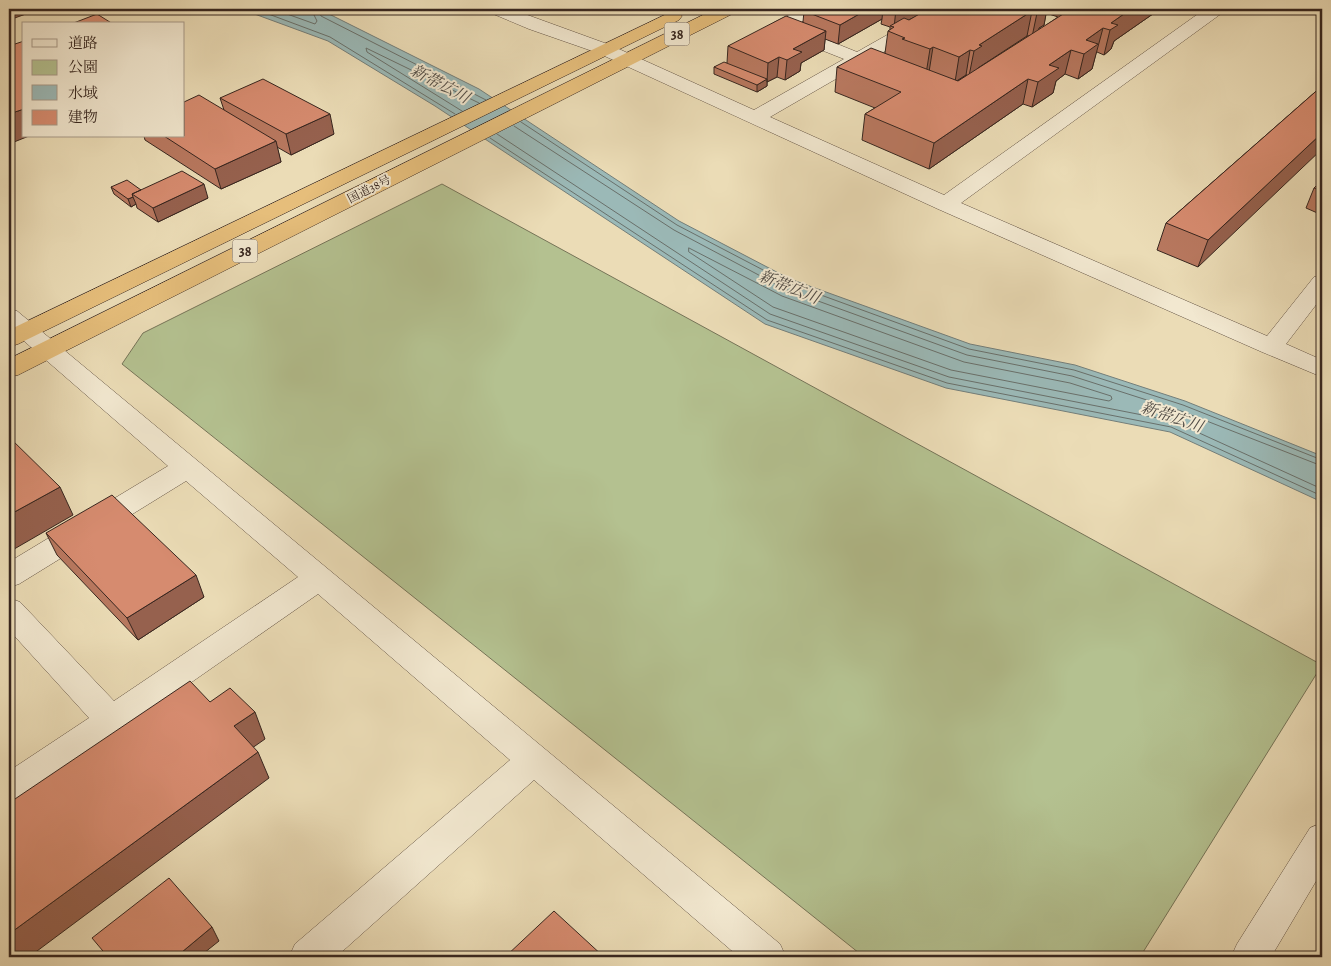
<svg xmlns="http://www.w3.org/2000/svg" width="1331" height="966" font-family="Alegreya,'Noto Serif JP',serif">
  <rect width="100%" height="100%" fill="#ebdcb6"/>
  <filter id="stains"><feTurbulence type="fractalNoise" baseFrequency=".004" numOctaves="4"/><feColorMatrix values="0 0 0 0 .2 0 0 0 0 .09 0 0 0 0 .02 0 0 0 .5 -.17"/></filter>
  <radialGradient id="worn" r=".72"><stop offset=".6" stop-color="#630" stop-opacity="0"/><stop offset="1" stop-color="#630" stop-opacity=".3"/></radialGradient>
  <path fill="#b4c190" stroke="#767458" d="M442,184L1322,665L1140,957H864L122,364L143,333Z"/>
  <path fill="#9bb9b7" stroke="#737e7a" d="M241,9H319L479,89L679,221L790,279L970,344L1075,365L1185,401L1322,456V502L1170,432L946,388L765,324L435,106L328,41Z"/>
  <g fill="none" stroke-linecap="round" stroke-linejoin="round">
    <path stroke="#69706b" stroke-width="1" d="M255,9L330,37L455,114
      M273,9L315,24L317,21L311,9
      M318,9L321,16L486,100
      M462,111L367,52L366,48L479,103
      M521,122L677,225L788,283L969,349L1074,370L1183,405L1322,460
      M514,126L674,230L785,289L967,355L1072,376L1181,411L1322,466
      M497,134L770,314L949,377L1173,421L1322,489
      M490,138L767,320L947,383L1171,427L1322,496
      M689,248L782,296L964,362L1070,383L1111,396L1112,399L1109,401L951,370L773,307L689,252Z"/>
    <defs>
      <path id="minor" d="M488,9H511L610,45L754,110L844,59L773,31L770,27L773,23L801,9H823L820,13L793,26L857,52L933,9H953L951,13L873,58L897,67L899,71L897,75C884,78 871,70 860,65L770,117L944,195L1205,9H1224L1222,13L961,203L1267,336L1314,277L1322,275V297L1286,344L1322,360V377L1262,352L938,209L598,53L529,29L491,13Z
        M9,309L17,311L780,944L786,957H739L534,780L336,957H289L295,944L510,760L318,594L21,801L9,805V771L89,718L9,630V598L20,602L114,701L298,577L186,481L19,584L9,587V562L168,466L9,328Z
        M1322,823V871L1271,957H1231L1237,944L1310,828Z"/>
      <path id="highway" d="M715,9H737L734,13L18,375L9,377V359Z
        M673,11L679,12L682,16L679,20L18,344L9,347V330Z"/>
    </defs>
    <use href="#minor" stroke="#645445" stroke-width="1"/>
    <use href="#highway" stroke="#37261f" stroke-width="1"/>
    <use href="#minor" fill="#f2e8d0" fill-rule="evenodd"/>
    <use href="#highway" fill="#e6be7b" fill-rule="evenodd"/>
  </g>
  <path fill="#b8785f" stroke="#37261f" fill-rule="evenodd" d="M809,9H1160L1114,41L1111,49L1104,55L1097,52L1096,53L1092,69L1078,79L1065,74L1056,81L1053,93L1032,107L1023,104L929,169L862,140L865,114L875,108L835,92L837,67L885,53L888,31L890,30V27L881,24L882,19L838,44L825,39L824,50L801,63L800,71L785,80L777,77L767,82V86L757,92L714,74V67L727,63L728,46L803,22L804,11ZM1046,13L1058,17L1039,30V28L1044,25ZM1027,36H1029L978,69V68ZM966,75H967L958,81H957Z
    M1322,86L1198,267L1157,250L1166,223Z
    M220,98L334,134L291,155L277,147L281,162L221,189L145,140L144,136H184L224,110Z
    M1322,180V215L1306,208L1314,188Z
    M111,187L208,198L158,222L137,208L136,204L131,207L114,194Z
    M46,533L204,597L138,640L57,555Z"/>
  <path fill="#96614e" stroke="#37261f" d="M9,9H40L9,20Z
    M868,9H883L882,19L838,44L840,25Z
    M895,9H920V14L894,28L896,9Z
    M1039,9H1047L1044,25L1039,28L1038,33L1032,37L1037,13Z
    M1062,9H1075L1060,18Z
    M1131,9H1160L1114,41L1111,49L1104,55L1110,30L1111,23Z
    M1032,11L1027,36L978,68L977,71L969,76L974,51L979,45Z
    M1103,28L1092,69L1078,79L1084,54L1086,40Z
    M826,31L824,50L801,63L800,71L785,80L787,60L793,49Z
    M933,47L929,72L926,74L930,49Z
    M970,50L966,75L955,82L959,57Z
    M1071,50L1065,74L1056,81L1053,93L1032,107L1038,82L1049,65Z
    M779,57L777,77L767,82L768,63Z
    M767,79V86L757,92V85Z
    M1028,79L1023,104L929,169L934,143Z
    M24,109V136H29L9,144V114Z
    M330,114L334,134L291,155L286,134Z
    M1322,133V149L1198,267L1208,240Z
    M276,141L281,162L221,189L215,169Z
    M204,184L208,198L158,222L153,208Z
    M133,197L136,204L131,207L128,199Z
    M60,487L73,515L9,552V515Z
    M196,575L204,597L138,640L127,618Z
    M255,712L265,739L245,753L234,726Z
    M258,752L269,778L29,957H9V934Z
    M212,927L219,941L199,957H176Z"/>
  <path fill="#d68b6f" stroke="#37261f" d="M809,9H868L840,25L804,11Z
    M928,9H1043L1037,13L1032,11L979,45L982,46L974,51L970,50L959,57L933,47L930,49L902,39L905,38L888,31L894,27L890,26L904,18L909,20Z
    M1071,9H1131L1111,23L1118,25L1110,30L1103,28L1086,40L1098,44L1084,54L1071,50L1049,65L1059,68L1038,82L1028,79L934,143L865,114L901,92L837,67L871,48L958,81Z
    M97,14L113,24H71Z
    M786,16L826,31L793,49L802,52L787,60L779,57L768,63L728,46Z
    M24,41V109L9,114V46Z
    M724,62L767,79L757,85L714,67Z
    M263,79L330,114L286,134L220,98Z
    M1322,86V133L1208,240L1166,223Z
    M199,95L276,141L215,169L164,136H184V102Z
    M182,171L204,184L153,208L132,194Z
    M127,180L141,190L132,194L133,197L128,199L111,187Z
    M1322,180V191L1314,188Z
    M9,437L60,487L9,515Z
    M112,495L196,575L127,618L46,533Z
    M190,681L210,702L230,688L255,712L234,726L258,752L9,934V803Z
    M169,878L212,927L176,957H108L92,938Z
    M554,911L604,957H505Z"/>
  <g text-anchor="middle" dominant-baseline="central" stroke-width="4" stroke-linejoin="round" paint-order="stroke">
    <g font-size="12" fill="#37261f" stroke="#f2e8d0">
      <text transform="translate(369 189) rotate(-27)">国道38号</text>
    </g>
    <g fill="#f2e8d0" stroke="#6f6054" stroke-width="1">
      <rect x="664.5" y="22.5" width="25" height="23" rx="4"/>
      <rect x="232.5" y="239.5" width="25" height="23" rx="4"/>
    </g>
    <g font-size="14" font-weight="bold" fill="#37261f">
      <text x="677" y="34">38</text>
      <text x="245" y="251">38</text>
    </g>
    <g font-size="16" font-style="italic" fill="#504b45" stroke="#f2e8d0">
      <text transform="translate(440 84) rotate(28)">新帯広川</text>
      <text transform="translate(789 287) rotate(22)">新帯広川</text>
      <text transform="translate(1172 417) rotate(19)">新帯広川</text>
    </g>
  </g>
  <rect width="1331" height="966" fill="none" stroke="#ebdcb6" stroke-width="30"/>
  <rect x="10" y="10" width="1311" height="946" fill="none" stroke="#37261f" stroke-width="2.5"/>
  <rect x="15" y="15" width="1301" height="936" fill="none" stroke="#37261f"/>
  <rect x="22" y="22" width="162" height="115" fill="#f2e8d0" stroke="#a79a89"/>
  <rect x="32" y="39" width="25" height="8" fill="#f2e8d0" stroke="#a79a89"/>
  <text x="68" y="48" font-size="15" fill="#37261f">道路</text>
  <rect x="32" y="60" width="25" height="15" fill="#b4c190" stroke="#a79a89"/>
  <text x="68" y="72" font-size="15" fill="#37261f">公園</text>
  <rect x="32" y="85" width="25" height="15" fill="#9bb9b7" stroke="#a79a89"/>
  <text x="68" y="98" font-size="15" fill="#37261f">水域</text>
  <rect x="32" y="110" width="25" height="15" fill="#d68b6f" stroke="#a79a89"/>
  <text x="68" y="122" font-size="15" fill="#37261f">建物</text>
  <rect width="100%" height="100%" filter="url(#stains)"/>
  <rect width="100%" height="100%" fill="url(#worn)"/>
</svg>
